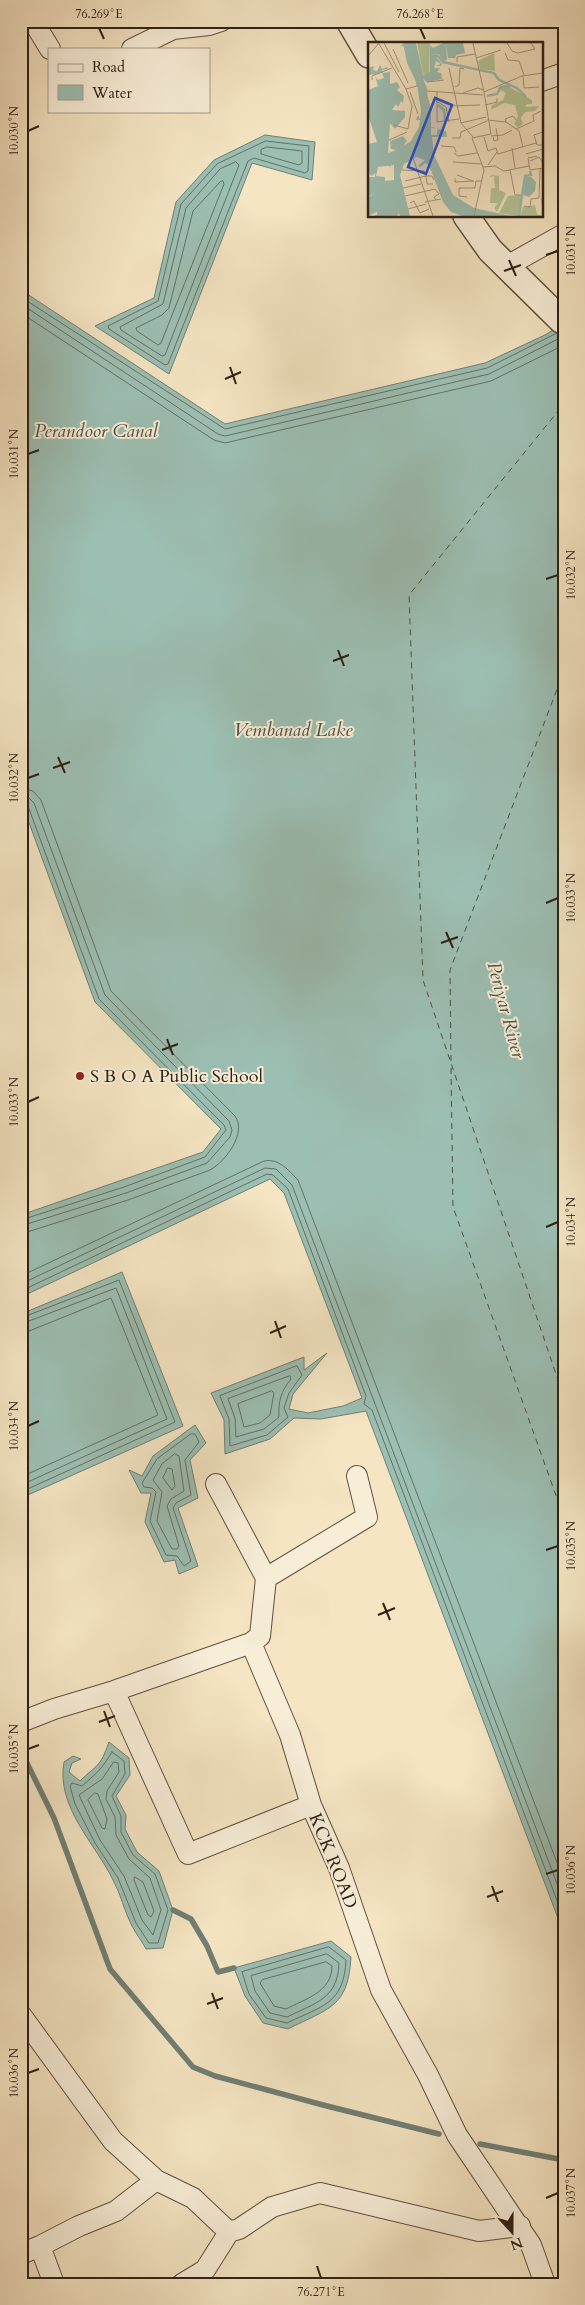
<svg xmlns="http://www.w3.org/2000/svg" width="585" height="2305" font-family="Cardo,serif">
  <rect width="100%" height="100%" fill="#f5e5c3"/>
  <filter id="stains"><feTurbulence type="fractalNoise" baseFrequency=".004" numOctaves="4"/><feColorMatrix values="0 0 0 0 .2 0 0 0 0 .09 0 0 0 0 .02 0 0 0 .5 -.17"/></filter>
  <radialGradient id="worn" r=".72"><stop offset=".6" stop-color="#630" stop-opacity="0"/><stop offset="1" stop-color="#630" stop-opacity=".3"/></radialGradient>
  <path fill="#9cbfb3" stroke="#707f74" d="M265,135L315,142L312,180L252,163L169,374L95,326L154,298L176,202L214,160Z
    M21,290L225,424L485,363L545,335L564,323V1934L366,1411L321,1419L294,1418L270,1439L225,1454L224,1420L211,1393L304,1357V1370L327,1353L293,1394L289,1409L308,1413L343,1406L362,1398L284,1193L270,1179L21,1297V1215L203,1152L221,1129L95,1002L21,801Z
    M122,1272L183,1426L21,1498V1314Z
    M195,1425L206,1443L190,1460L198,1498L178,1508L198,1566L179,1574L175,1560L164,1562L145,1522L151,1493H141L129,1470L142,1476L153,1456Z
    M109,1742L129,1758L130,1775L116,1796L126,1815L125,1829L137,1852L159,1871L173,1910L163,1948L146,1949C142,1941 136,1934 132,1926C124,1911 121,1894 113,1880C95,1843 56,1807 64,1762L73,1756L81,1759L72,1763L69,1772L80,1781C97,1764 100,1768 109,1742Z
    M331,1941L351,1957C348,2008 329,2008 288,2029L263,2023L245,1996L234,1968Z"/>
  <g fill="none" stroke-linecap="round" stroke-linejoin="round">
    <path stroke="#657064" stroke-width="1" d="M266,141L309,146L308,171L305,173L254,158L248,161L168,364L165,365L109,329L108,326L158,301L181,204L217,164Z
      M267,147L302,151V163L299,165L261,154V150Z
      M236,162L239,165L165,355L162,356L121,330L120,327L163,304L186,208L220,169Z
      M223,181L224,184L161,343L158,345L137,331L136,328L162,315L169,308L193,211L220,182Z
      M21,297L225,429L487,368L557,333
      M21,304L218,434L225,436L489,374L564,336
      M21,313L214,440L225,443L491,381L564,345
      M21,788L33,791L41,800L111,991L235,1116C247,1133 226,1161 210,1170L128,1200L21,1234
      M21,796L29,798L34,803L105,995L229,1121L232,1130L230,1137L207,1163L126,1193L21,1226
      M21,802L28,806L99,999L224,1125L226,1130L205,1157L124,1187L21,1220
      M21,1276L264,1161C279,1158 288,1170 298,1180L564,1881
      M21,1284L265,1168L276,1169L292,1185L564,1902
      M21,1291L267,1174L273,1175L288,1189L366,1396L364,1404L372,1410L564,1919
      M21,1318L119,1280L175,1422L21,1492
      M21,1324L116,1288L167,1419L21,1485
      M21,1332L29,1331L111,1298L158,1415L21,1477
      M297,1366L302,1375L289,1393L284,1408L288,1417L267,1435L230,1446L229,1419L220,1396Z
      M290,1376L291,1379C281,1391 278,1402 279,1417L264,1429L236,1437L235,1418L228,1399Z
      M272,1391L274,1393L270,1415L260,1423L244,1427L238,1404Z
      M191,1434H195L199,1442L185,1460L191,1495L176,1503L173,1508L191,1561L184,1566L177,1556L166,1555L150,1521L156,1492L152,1488L144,1487L142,1483L157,1459Z
      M175,1454L179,1456L184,1491L171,1499L167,1506L179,1546L177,1549H172L157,1521L162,1492L153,1480L162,1464Z
      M168,1468L172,1469L175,1486L172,1490L163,1478Z
      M112,1752L124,1761L125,1774L112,1796L121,1816V1832L133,1855L155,1874L168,1910L158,1943H149L136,1923L118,1878L95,1843L75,1804L70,1786L72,1783L82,1786C98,1772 101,1770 112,1752Z
      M114,1762L118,1763L119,1772L107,1791L106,1799L115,1817L116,1835L129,1859L150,1878L161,1910L153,1935L142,1920L124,1876L100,1840L79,1795L102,1779Z
      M95,1793L98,1794L107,1819L105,1829L102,1828L88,1800Z
      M135,1877L143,1882L154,1911L151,1917L148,1915L134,1880Z
      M329,1947L346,1960C344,2004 322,2006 287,2023L266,2018L249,1994L242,1972Z
      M327,1954L339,1963C338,1999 315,2003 287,2017L270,2013L255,1991L251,1976Z
      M326,1962L332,1966C332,1992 305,1999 286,2009L274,2006L260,1983L262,1980Z"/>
    <path stroke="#707f74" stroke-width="5.5" d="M24,1757L54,1818L110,1969L193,2067L215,2076L323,2105L439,2134
      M173,1910L191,1919L207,1946L218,1972L234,1968
      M480,2144L564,2160"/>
    <path stroke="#4f5044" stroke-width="1" stroke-dasharray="6 5" stroke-linecap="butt" d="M561,332L563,405L409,595L423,980L564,1398
      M451,1061L450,970L564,671
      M451,1068L453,1207L564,1518"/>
    <defs>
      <path id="minor" d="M33,21L50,49
        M132,49L173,29L209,25L221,21
        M541,81L564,73
        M507,266L564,234
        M216,1484L266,1578
        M251,1643L260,1636L266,1578L367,1517L357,1476
        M114,1691L188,1854L311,1805
        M21,1722L54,1709L114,1691L251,1643L290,1735L311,1805L339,1868L381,1990L428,2075L457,2135L531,2245L545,2284
        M21,2015L113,2141L156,2180L193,2198L229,2232L239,2229L272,2207L320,2193L479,2231L520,2226
        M21,2254L40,2246
        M54,2284L40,2246L79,2226L116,2211L156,2180
        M182,2284L205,2270L229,2232"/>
      <path id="tertiary" d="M349,21L369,55
        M466,216L490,250L561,320"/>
    </defs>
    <use href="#minor" stroke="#605140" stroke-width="22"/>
    <use href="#tertiary" stroke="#605140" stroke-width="28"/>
    <use href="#minor" stroke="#f8eed8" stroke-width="20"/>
    <use href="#tertiary" stroke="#f8eed8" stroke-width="25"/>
  </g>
  <path fill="none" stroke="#2e2015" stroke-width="2" d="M99,28L104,39M420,28L425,39M28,131L39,126M546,255L558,251M509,260L516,276M504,271L521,265M230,367L236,384M225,379L241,372M28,454L39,450M546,579L558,575M338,650L344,666M333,661L349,655M58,757L65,773M53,768L70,762M28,778L39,774M546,903L558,898M446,932L453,948M441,943L458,937M167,1039L173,1055M162,1050L178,1044M28,1102L39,1097M546,1227L558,1222M275,1321L281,1338M270,1333L286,1326M28,1426L39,1421M546,1550L558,1546M383,1603L390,1620M378,1615L395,1608M104,1711L110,1727M99,1722L115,1716M28,1749L39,1745M546,1874L558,1870M492,1886L498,1902M487,1897L503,1891M212,1993L218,2009M207,2004L223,1998M28,2073L39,2069M546,2198L558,2193M317,2266L321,2278"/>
  <circle fill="#8f2418" stroke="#f8eed8" stroke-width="2" cx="80" cy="1076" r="5"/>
  <g text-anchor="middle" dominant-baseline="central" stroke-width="4" stroke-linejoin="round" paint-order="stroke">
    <g font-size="18" fill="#2e2015" stroke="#f8eed8" text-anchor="start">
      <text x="90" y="1076">S B O A Public School</text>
    </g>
    <g font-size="18" fill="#2e2015" stroke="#f8eed8">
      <text transform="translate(333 1861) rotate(68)">KCK ROAD</text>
    </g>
    <g font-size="19" font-style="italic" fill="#4f5044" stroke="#f8eed8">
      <text x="96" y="431">Perandoor Canal</text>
      <text x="293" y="730">Vembanad Lake</text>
      <text transform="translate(506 1010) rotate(75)">Periyar River</text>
    </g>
  </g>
  <g transform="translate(368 42)">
    <rect width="175" height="175" fill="#f5e5c3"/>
    <path d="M49,1H62L61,32H55ZM138,43L164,58V62H159L157,65L171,64L167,69L157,70L153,76L155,82L150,85L146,82L150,74L147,63L136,61L123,68L124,63L135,58L138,51L129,46ZM154,153L153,169L149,174L131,171L140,154ZM167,163L169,172L174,174H152L155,165Z" fill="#b6c698"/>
    <path d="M126,11L127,29L112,27L110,19ZM124,133L131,134V148L138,151L129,170L126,166L130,161H122L123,146H127L126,134L121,135Z" fill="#b6c698"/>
    <path d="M35,1H48L55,33L62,30V3L65,6L75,1H95L97,11L88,13L87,16H80L78,2L79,18L75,19L71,12L63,13L68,15L74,22L73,24H68L73,22L68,19L66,26H72L69,30L73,31L74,37L58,40L55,36L63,67V85L68,86H63V93H69L70,83V87L78,89L79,95H64L66,113L85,153L106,166L143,174H94L83,170L75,160L61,123L57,121L53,125L50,124L57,118L48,115L36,122L32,133L42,174H32L31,171L29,174H6L9,173V170L0,174V156L6,151L0,155V135H7V131L4,134L0,131V102L9,100L0,73V48L10,44L7,34L10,38L16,36L14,31L1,33L0,26L6,24L5,28L9,29L12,23L14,27L19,25L20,27L14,28L15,31L22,30V42L29,40L32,45L29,48L36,54L35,61L33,59L30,65L28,62L24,68L37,69V75L27,87L22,81L20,111L28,108L23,107L22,99L35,94L39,99L35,104L43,99L51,85L52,78H48L50,73L52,77L53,69L49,42L39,21ZM26,123V138L17,139V135L8,134L10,125ZM158,135H163L168,140L167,149L161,155L155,153Z" fill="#9cbfb3" fill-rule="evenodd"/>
    <path fill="none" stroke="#9cbfb3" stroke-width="2.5" d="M62,14H70L75,20L126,31L131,38L149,46L158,55M49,27L58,47L57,55M119,54L129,52L133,45L142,44M70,63L76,68L77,79M57,93L58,69M39,113L56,96M0,120L24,118M0,121L16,120L22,123L25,118L42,113L45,116L52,109L56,98L58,49L50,44L43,7L42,3H36L39,1M151,174L157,134L163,133L162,129"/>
    <path fill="none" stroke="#a5967d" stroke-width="1" d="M16,1L31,30M105,1L116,50M139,1L144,9L150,11L167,7L163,1M11,2L38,47L49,44M25,7L40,41M137,11L140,18L151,19L156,33M0,14L11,1M108,16L133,8M89,20V15L107,12M81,26L93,81M155,34L156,46L171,45M4,38V34L24,26M59,40L76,38M87,45L91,43L92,26L96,27M59,49L115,53M69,49V80L91,77M42,50L50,72M95,51L110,46L115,48M68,59L78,65L81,80M117,63L129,60V56M82,64L112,63M119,78L138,80L151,89L155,105M138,80L137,77L145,74L148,78M26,83L40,87L44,64L38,47M148,87L166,79L165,73L173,69M175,90L166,93L169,103H175M123,94L135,93L144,88M105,95L93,81L118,75M116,95L120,109L128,106L130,112L168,101M125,95L126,99L130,98L128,86M84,96H92L93,90L119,79M21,98L39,90M73,104L86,105L88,110M144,106L147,126M86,111L90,114L109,111M158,112L175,107M169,114L160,116L162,128L175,126M45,116L65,174M162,119L171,115L175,121M85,120L114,122M120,123L129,110M115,125L127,124L136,129L161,124M34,128L56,129L58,134H64L66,138M142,128L147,153H153M89,133L105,139M87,136V140L106,139M37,139L58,134L59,142H65M35,146L53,142M37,154L67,147L71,152L66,155L68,158M99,155L91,154V146H107L108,139H114M174,156L175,174M57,160L73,157M42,161L46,159L52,171L61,167M156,164L162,165L163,157L171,156L172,127M40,167L58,162M106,174L116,128L104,96L123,92L116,50L154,34L175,31"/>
    <path fill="#1d4ed8" fill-opacity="0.15" stroke="#1d4ed8" stroke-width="2.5" d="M67,56L84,63L58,132L40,125Z"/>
    <rect width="175" height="175" fill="none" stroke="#2e2015" stroke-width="2.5"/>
  </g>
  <rect width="585" height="2305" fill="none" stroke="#f5e5c3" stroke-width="55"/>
  <rect x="48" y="48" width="162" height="65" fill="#f8eed8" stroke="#a79c8a"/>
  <rect x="58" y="64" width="25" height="8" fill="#f8eed8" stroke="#a79c8a"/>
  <text x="92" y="72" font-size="15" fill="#2e2015">Road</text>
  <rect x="58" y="85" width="25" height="15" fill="#9cbfb3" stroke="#a79c8a"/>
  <text x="92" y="98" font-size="15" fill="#2e2015">Water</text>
  <g transform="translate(512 2232) rotate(159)" stroke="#f8eed8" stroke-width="4" paint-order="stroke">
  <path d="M0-4L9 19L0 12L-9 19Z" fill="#2e2015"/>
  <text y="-8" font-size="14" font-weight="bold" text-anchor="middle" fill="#2e2015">N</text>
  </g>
  <rect x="28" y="28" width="530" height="2250" fill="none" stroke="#2e2015" stroke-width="2"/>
  <g font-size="12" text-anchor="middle" fill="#2e2015">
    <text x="99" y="18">76.269°E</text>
    <text x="420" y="18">76.268°E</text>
    <text transform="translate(14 131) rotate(-90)" y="4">10.030°N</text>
    <text transform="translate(571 251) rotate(-90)" y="4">10.031°N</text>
    <text transform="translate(14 454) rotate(-90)" y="4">10.031°N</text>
    <text transform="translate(571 575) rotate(-90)" y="4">10.032°N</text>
    <text transform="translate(14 778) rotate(-90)" y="4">10.032°N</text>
    <text transform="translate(571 898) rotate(-90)" y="4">10.033°N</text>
    <text transform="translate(14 1102) rotate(-90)" y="4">10.033°N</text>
    <text transform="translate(571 1222) rotate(-90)" y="4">10.034°N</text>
    <text transform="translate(14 1426) rotate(-90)" y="4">10.034°N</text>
    <text transform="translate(571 1546) rotate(-90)" y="4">10.035°N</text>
    <text transform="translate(14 1749) rotate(-90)" y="4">10.035°N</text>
    <text transform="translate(571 1870) rotate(-90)" y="4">10.036°N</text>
    <text transform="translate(14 2073) rotate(-90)" y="4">10.036°N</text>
    <text transform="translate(571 2193) rotate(-90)" y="4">10.037°N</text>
    <text x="321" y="2296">76.271°E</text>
  </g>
  <rect width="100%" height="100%" filter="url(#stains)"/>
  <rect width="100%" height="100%" fill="url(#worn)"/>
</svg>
